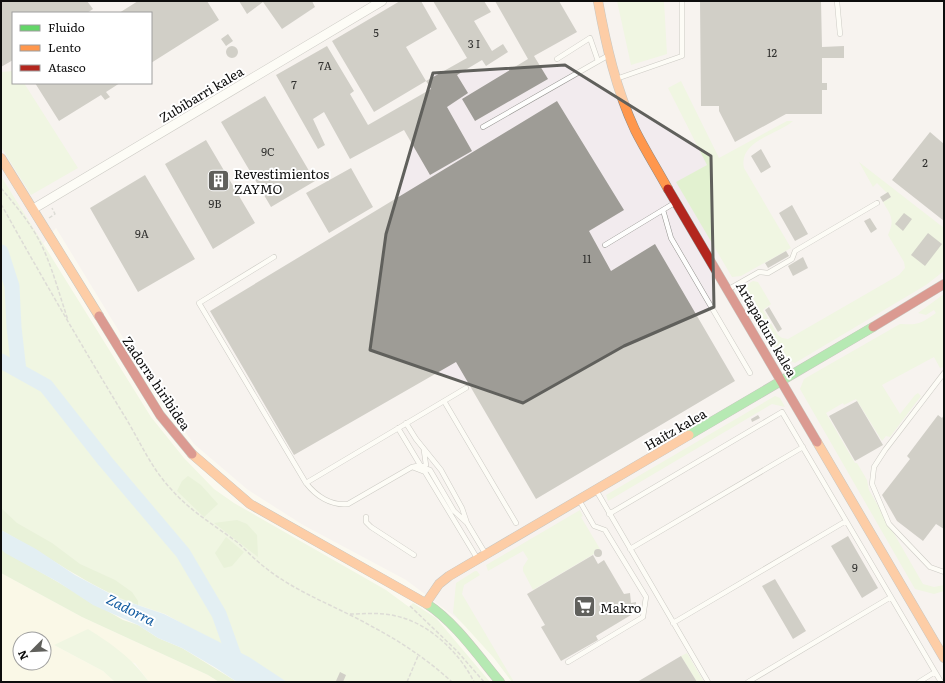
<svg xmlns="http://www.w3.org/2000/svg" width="945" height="683" font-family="Literata,serif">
  <rect width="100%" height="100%" fill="#fbf9f0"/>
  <path fill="#f2ebee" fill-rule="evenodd" d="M1,1H944V682H512L494,658L469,629L455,617L406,580L303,525L248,490L194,444L153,387L56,228L43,244L1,176ZM13,13H151V83H13Z"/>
  <path fill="#f8f6dc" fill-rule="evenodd" d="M1,573L82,617L208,675L219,682H149L135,663L54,645L103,671L115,682H1ZM20,639H44V663H20Z"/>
  <path fill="#e2f1d0" d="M617,1H664L667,54L631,65Z
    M13,71V83H24L78,168L31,195L1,147V72Z
    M681,81L719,158L787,121H793C777,135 738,141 744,168L791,248L741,276L732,277L676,182L707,165L668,88Z
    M859,162L944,228V271L926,285L795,363L780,358L742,293L746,285L753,281L758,282L771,304L763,310L778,335L782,338L788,339L899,275L905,268L904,262L888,235C895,219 891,216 883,202L891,197L877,183L873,187Z
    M1,176L151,417L184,458L214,489L234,503L386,590L409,607L413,603L436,618L490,682H287L165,614L120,599L1,530Z
    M944,294V367L940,368L934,357L882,385L900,414L915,395L918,393L921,396L890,437L886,436L882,441L856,399L844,405L843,403L826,413L855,463H857L867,480L869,490L923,584L934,587L944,585V591L934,594L915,589L800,389L804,379L900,324C919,325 920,324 936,313L934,310L926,315L918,313Z
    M775,396L780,398L785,407L772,404L608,501L606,495Z
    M580,510L583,516L581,517L600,549H596L594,554L533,590L523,571V567L528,559L523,551L488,571L486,565Z
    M475,571H477L480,575L464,585L462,594L514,682H512L494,658L453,613L456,583Z
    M88,629C113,645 131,657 149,682H115L103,671L54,645Z
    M687,653L704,682H697L681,656Z"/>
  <path fill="#d2e8bd" d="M188,476L201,485L218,504L204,517L177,491L182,481Z
    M1,508L17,523L52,543L80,564L115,580L132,592L138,601V605C89,587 47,555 1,530Z
    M237,520L247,524L257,535L258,557L214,523Z
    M226,537L244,552L232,566L224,568L215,553Z
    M1,549L123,620L138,625L158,638L182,648L237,682H219L208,675L82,617L1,573Z"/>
  <path fill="#c6e3f6" d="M1,530L36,549L75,575L120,599L164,614L249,657L287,682H237L216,668L182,648L158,638L138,625L93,605L58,582L5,553L1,549Z"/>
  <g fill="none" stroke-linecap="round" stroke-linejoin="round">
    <path stroke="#c6e3f6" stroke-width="15" d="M1,252L12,286L14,327L19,371
      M1,361L46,386L105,461L183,553L219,614L238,667"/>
  </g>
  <path fill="#9e9c96" d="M1,1H87L93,9L87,13H13V60L1,67Z
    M138,1H207L219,20L151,63V13H119Z
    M239,1H312L315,7L282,29L263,2L247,14Z
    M400,1H421L437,29L406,47L426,81L467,58L433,1H484L491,12L474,21L492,51L503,44L508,52L486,66L482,60L457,75L468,93L447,107L472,151L430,175L404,130L350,159L324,112L313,119L325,145L318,149L276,75L327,46L354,91L350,94L368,125L431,89L426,81L374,112L332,41Z
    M495,1H559L577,32L534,56L548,79L475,121L462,99L528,59Z
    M700,1H821L822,47L844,46V58H822V83H827V90H822V114H786L735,142L719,111V106H701Z
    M228,34L233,41L226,46L221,39Z
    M226 52a6 6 0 1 1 12 0a6 6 0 1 1-12 0Z
    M35,83H120L106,92L110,97L105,100L101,95L59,121Z
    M265,96L315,181L271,207L221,122Z
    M557,101L624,210L589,231L611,271L655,244L735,381L536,499L456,362L294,455L210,311Z
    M930,132L944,144V221L892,180Z
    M206,140L255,223L213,249L165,164Z
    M761,149L771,167L761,173L751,156Z
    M351,168L373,207L329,233L306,193Z
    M145,175L195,259L138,292L90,208Z
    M888,192L891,197L883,202L880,197Z
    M792,205L808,234L795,241L779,213Z
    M904,213L912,219L903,231L895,224Z
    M870,218L877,229L871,233L864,221Z
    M928,233L942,244L925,266L911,255Z
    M786,251L789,256L768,268L765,263Z
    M803,257L808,268L793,276L788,266Z
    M769,307L782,329L778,332L765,310Z
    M857,401L883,445L855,461L829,416Z
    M758,415L760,418L752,422L751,419Z
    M938,415L942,418L944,415V529L936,524L923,541L897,521L882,495L910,459L907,456Z
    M848,536L878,588L862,598L831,546Z
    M594 553a4 4 0 1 1 8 0a4 4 0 1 1-8 0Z
    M593,555L598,564L604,560L624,594L630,593L631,603L636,602V612L596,636L598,640L561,661L541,627L545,625L527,594Z
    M775,579L806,631L793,639L762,586Z
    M681,656L697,682H637Z
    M340,672L346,675L343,682L336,681Z"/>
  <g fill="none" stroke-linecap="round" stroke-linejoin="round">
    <defs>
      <path id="lane" d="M837,1L840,34
        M557,59L590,38L598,61
        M616,79L682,56V1
        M483,127L609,55
        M663,210L671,238L750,373
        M605,245L676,202
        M274,257L199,303L306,483C316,496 331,506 348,504L412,467
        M729,289L759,272L768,273L792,259L795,251L877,203
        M944,373L885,450L874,467L872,484L889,524L930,567L944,572
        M444,401L516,523
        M406,423L416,439L441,470L462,508L467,523L485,553
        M398,428L422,468
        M420,468L426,465L424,451
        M306,483L466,388
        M596,490L708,682
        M609,514L782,412L941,682
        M366,517V522L371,527L414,555
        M467,523L454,511L430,470L417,466L412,467L425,472L477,558
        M630,549L803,447
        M673,623L846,521
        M568,662L643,617L646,597L605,530L594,526L579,500
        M748,682L891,597
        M919,682L935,672"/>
      <path id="street" d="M33,209L382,1"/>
      <path id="fast" d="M689,435L873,327
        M427,604C455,622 479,657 500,682"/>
      <path id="slow" d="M598,1C606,45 616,89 635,130C645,150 657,169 668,189
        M1,158L99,316
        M817,442L944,658
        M192,454L250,504L427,604
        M426,603L439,584L449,576L689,435"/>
      <path id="jam" d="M668,189L817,442
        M99,316L160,415L192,454
        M873,327L944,284"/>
    </defs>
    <use href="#lane" stroke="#94938f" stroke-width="5.5"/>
    <use href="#street" stroke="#94938f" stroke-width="10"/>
    <use href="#fast" stroke="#8b8a86" stroke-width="10"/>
    <use href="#slow" stroke="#8b8a86" stroke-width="10"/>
    <use href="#jam" stroke="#8b8a86" stroke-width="10"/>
    <path stroke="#b8b8b6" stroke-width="1.5" stroke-dasharray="4 2" stroke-linecap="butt" d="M1,188C15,205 29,221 39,240C52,265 59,294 68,320
      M1,204C40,274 80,343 122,412C138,437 150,467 171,489C190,511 214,525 237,542C247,551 256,561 267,569C299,594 336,606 371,626C400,641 428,660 452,682
      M49,218L55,214L52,208
      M410,606L457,651L484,682
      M350,614C365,614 381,612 396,616C429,623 460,653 474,682
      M407,682L418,656"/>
    <use href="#lane" stroke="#fefefd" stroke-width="4.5"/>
    <use href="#street" stroke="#fefefd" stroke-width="9"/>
    <use href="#fast" stroke="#63d668" stroke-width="9"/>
    <use href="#slow" stroke="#ff974d" stroke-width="9"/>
    <use href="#jam" stroke="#b3261e" stroke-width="9"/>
  </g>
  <path d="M0 0H945V683H0ZM565,65L711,156L714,307L624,346L523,403L370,350L386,234L433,73Z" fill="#fbf9f0" fill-opacity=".55" fill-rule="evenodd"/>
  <path fill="none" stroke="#60605c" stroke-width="3" stroke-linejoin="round" d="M565,65L711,156L714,307L624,346L523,403L370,350L386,234L433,73Z"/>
  <defs>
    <symbol id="building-square" viewBox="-11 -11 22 22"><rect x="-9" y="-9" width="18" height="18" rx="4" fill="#60605c" stroke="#fff"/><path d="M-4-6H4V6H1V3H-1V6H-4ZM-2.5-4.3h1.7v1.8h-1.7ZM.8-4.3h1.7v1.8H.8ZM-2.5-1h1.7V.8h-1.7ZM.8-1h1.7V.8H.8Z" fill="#fff"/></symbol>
    <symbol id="supermarket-square" viewBox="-11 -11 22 22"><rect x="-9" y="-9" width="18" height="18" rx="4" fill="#60605c" stroke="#fff"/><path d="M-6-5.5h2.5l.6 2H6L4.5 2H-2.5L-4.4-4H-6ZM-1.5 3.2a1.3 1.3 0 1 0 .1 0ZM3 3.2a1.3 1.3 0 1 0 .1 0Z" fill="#fff"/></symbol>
  </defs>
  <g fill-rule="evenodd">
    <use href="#building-square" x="206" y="168" width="25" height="25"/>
    <use href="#supermarket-square" x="572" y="594" width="25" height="25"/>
  </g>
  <g text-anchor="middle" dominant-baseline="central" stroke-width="4" stroke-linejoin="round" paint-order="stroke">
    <g font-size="11" fill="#31312f">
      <text x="376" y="32">5</text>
      <text x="474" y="43">3 I</text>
      <text x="772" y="52">12</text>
      <text x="325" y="65">7A</text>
      <text x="294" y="84">7</text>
      <text x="268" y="151">9C</text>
      <text x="925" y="162">2</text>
      <text x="215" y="203">9B</text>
      <text x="142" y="233">9A</text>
      <text x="587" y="258">11</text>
      <text x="855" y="567">9</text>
    </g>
    <g font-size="13" fill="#0d0d0d" stroke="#fff">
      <text transform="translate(201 94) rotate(-31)">Zubibarri kalea</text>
      <text transform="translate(767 329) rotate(60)">Artapadura kalea</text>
      <text transform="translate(157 383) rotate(56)">Zadorra hiribidea</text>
      <text transform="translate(675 429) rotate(-30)">Haitz kalea</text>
    </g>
    <g font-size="13" fill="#0d0d0d" stroke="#fff" text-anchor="start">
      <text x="234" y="173">Revestimientos<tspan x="234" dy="15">ZAYMO</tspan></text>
      <text x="600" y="607">Makro</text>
    </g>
    <g font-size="14" font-style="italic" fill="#135ca1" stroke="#fff">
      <text transform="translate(131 609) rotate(27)">Zadorra</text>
    </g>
  </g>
  <rect width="945" height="683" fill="none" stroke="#0d0d0d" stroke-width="4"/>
  <rect x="12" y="12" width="140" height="72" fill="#ffffff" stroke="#9e9e9e"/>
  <rect x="20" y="25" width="20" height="6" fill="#63d668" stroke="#9e9e9e"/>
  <text x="48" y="32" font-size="12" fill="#0d0d0d">Fluido</text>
  <rect x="20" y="45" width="20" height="6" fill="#ff974d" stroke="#9e9e9e"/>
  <text x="48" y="52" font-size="12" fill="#0d0d0d">Lento</text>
  <rect x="20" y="65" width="20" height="6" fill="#b3261e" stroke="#9e9e9e"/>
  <text x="48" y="72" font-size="12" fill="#0d0d0d">Atasco</text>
  <g transform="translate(32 651) rotate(246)"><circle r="19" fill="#ffffff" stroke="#9e9e9e"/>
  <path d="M0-3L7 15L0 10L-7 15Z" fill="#60605c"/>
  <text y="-6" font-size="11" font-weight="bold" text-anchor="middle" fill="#0d0d0d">N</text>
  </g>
</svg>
